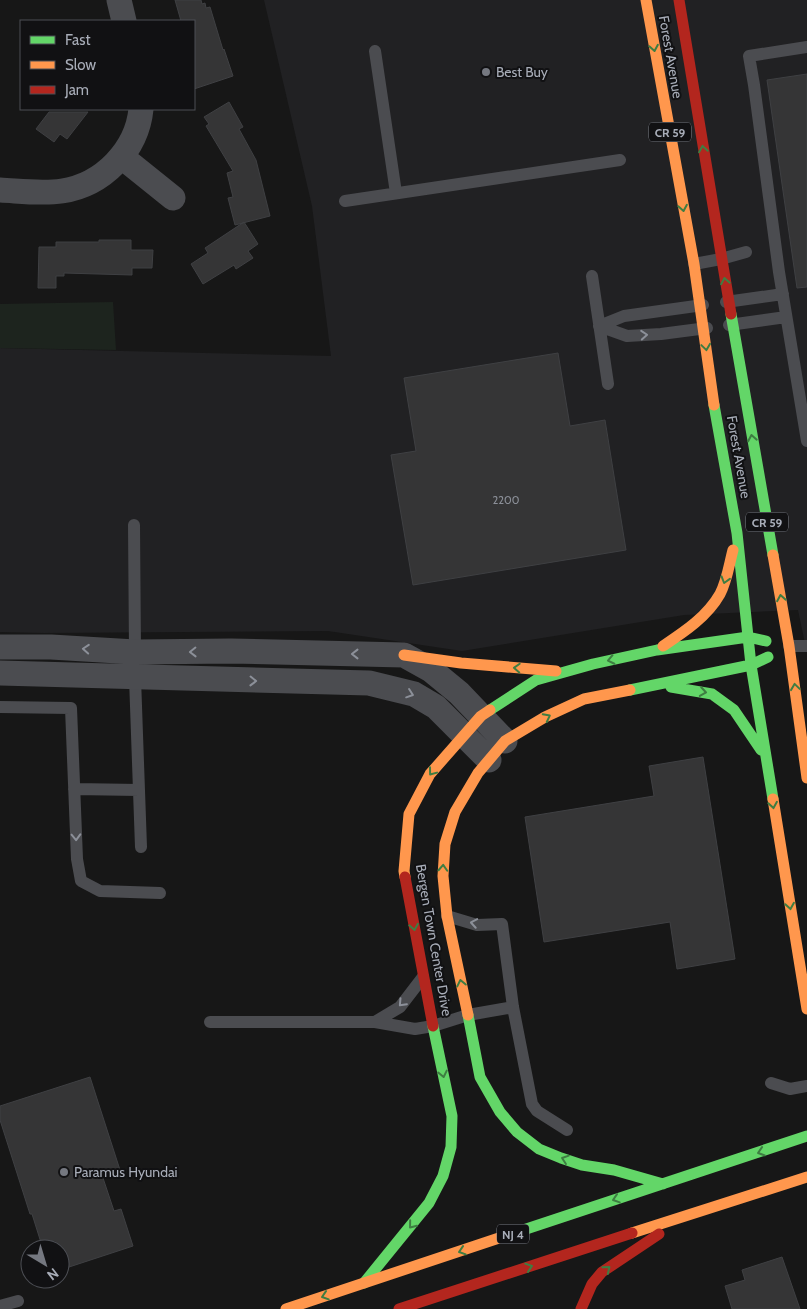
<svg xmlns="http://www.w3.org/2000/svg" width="807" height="1309" font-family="Cabin,sans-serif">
  <rect width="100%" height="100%" fill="#171717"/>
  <path fill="#212123" d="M264,0H807V653L798,610L684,615L462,651L328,631L44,633L0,632V348L331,356L312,206Z"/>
  <path fill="#1d241e" d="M113,302L116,350L0,348V304Z"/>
  <path fill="#353536" stroke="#3f4043" d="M175,0H201L202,4L205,3L206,8L210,7L223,50L224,49L233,76L194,89V21H181Z
    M807,74V287L797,288L767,80Z
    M229,102L243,127L239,129L256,160L270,216L235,225L228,198L233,197L227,173L233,171L206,126L209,124L204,117Z
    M49,112H88L67,139L60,134L54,142L36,129Z
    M244,222L258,244L248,251L253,258L236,269L234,265L203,284L191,264L208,253L205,248Z
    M99,240H131V250H153L152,268H132V275L64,273V276H56V288H38L39,247H56V242H99Z
    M558,353L570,426L605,420L626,550L413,585L391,455L416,451L404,378Z
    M703,757L735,959L677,969L670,922L544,942L525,817L654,796L649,766Z
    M90,1077L120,1170L102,1175L114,1211L121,1209L133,1246L60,1270V1249H43L32,1214H30L0,1120V1106Z
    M782,1257L800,1309H732L725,1286L745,1280L742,1270Z"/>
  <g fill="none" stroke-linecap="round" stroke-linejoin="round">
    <path stroke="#4b4c50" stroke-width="12" d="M807,47L749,56L754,85L779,272L807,441
      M375,51L396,193
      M345,201L620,160
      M694,264L721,259L746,252
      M592,276L608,384
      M726,302L783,294
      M729,325L786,317
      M599,326L627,336L661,334L707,328
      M599,326L624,316L703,305
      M134,525L135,652
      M789,646H807
      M135,678L141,847
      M0,707L71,708L77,859L81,881L100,891L160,893
      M74,789L139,790
      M447,916L477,925L502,924L513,1007L532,1104L537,1111L567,1130
      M210,1022H375L415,1029L433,1026L468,1015L513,1007
      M375,1022L400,1007L423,977
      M771,1083L790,1089L807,1086
      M0,1306L18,1301"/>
    <path stroke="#4b4c50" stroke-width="25" d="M119,0L124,21
      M122,157L173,198
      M0,190C20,191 42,194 62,191C103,185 137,150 141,109
      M0,647H51L135,652L231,651L404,655L431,670L459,693L505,741
      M0,673L369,683L414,694L436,707L489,760"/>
    <path stroke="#63d668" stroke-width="11" d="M731,314L773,555
      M714,405L737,533L751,665L773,799
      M671,687L712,694L734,710L761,750
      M630,690L751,665L768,657
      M490,710L536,680L593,664L657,650L748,637L766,641
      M468,1015L480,1077L500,1112L517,1132L539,1149L561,1158L582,1165L614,1170L663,1184
      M508,1235L807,1136
      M364,1283L429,1203L443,1176L451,1147L452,1116L433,1026"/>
    <path stroke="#ff974d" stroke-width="11" d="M646,0L694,264L714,405
      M773,555L789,646L807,778
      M663,646C684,632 707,617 720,594C727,581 729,565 733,550
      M404,655L461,663L556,671
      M773,799L807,1009
      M405,877L404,871L409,814L430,774L481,716L490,710
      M468,1015L447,916L443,876L445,844L455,812L478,773L505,741L545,717L584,699L630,690
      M632,1233L807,1177
      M286,1309L508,1235"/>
    <path stroke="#b3261e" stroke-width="11" d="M679,0L731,314
      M405,877L433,1026
      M399,1309L632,1233
      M581,1309L592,1284L602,1272L659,1234"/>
  </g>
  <defs><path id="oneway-chevron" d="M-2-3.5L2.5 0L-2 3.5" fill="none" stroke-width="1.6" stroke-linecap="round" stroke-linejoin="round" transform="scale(1.25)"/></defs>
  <g stroke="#3e7d42">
    <use href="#oneway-chevron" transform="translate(654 48) rotate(80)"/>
    <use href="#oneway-chevron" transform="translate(703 149) rotate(-99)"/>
    <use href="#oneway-chevron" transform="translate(683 208) rotate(80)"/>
    <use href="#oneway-chevron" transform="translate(725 281) rotate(-100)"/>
    <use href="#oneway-chevron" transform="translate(706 347) rotate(82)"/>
    <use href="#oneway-chevron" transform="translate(752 438) rotate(-100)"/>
    <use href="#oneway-chevron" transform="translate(725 580) rotate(107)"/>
    <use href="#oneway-chevron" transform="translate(781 598) rotate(-100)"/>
    <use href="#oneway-chevron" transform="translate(611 660) rotate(168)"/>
    <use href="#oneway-chevron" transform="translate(517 668) rotate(-177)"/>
    <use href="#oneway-chevron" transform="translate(795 687) rotate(-98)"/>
    <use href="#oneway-chevron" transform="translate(703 692) rotate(9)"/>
    <use href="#oneway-chevron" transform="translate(547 717) rotate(-27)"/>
    <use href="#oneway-chevron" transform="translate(432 772) rotate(127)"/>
    <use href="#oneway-chevron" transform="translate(773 805) rotate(81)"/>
    <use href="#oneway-chevron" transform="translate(443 868) rotate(-87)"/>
    <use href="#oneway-chevron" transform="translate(790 906) rotate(81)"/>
    <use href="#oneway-chevron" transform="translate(414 927) rotate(80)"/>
    <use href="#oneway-chevron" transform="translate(461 983) rotate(-102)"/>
    <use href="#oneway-chevron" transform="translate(443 1074) rotate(78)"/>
    <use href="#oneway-chevron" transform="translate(761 1152) rotate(162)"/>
    <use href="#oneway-chevron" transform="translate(565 1159) rotate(-161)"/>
    <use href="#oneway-chevron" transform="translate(616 1199) rotate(162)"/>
    <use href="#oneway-chevron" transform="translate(412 1225) rotate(129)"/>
    <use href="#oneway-chevron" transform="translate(462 1251) rotate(162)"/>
    <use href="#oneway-chevron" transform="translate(529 1267) rotate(-18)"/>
    <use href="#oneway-chevron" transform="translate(607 1269) rotate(-39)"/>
    <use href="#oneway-chevron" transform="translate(325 1296) rotate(162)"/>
  </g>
  <g stroke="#8c9099">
    <use href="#oneway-chevron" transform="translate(644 335) rotate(-4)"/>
    <use href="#oneway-chevron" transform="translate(86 649) rotate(-176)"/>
    <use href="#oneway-chevron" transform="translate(193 652) rotate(179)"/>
    <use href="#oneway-chevron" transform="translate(355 654) rotate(-180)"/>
    <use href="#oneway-chevron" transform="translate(253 681) rotate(1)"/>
    <use href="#oneway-chevron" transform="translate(410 694) rotate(19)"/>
    <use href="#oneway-chevron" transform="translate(76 837) rotate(88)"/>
    <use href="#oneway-chevron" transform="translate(474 923) rotate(-170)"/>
    <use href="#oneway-chevron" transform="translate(402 1003) rotate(133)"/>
  </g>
  <g fill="#757880" stroke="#111113" stroke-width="2">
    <circle cx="486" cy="72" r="5"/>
    <circle cx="64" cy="1172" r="5"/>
  </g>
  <g text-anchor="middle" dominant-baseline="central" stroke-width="4" stroke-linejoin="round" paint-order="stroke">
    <g font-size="11" fill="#8b8f98">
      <text x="506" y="500">2200</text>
    </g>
    <g fill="#111113" stroke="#7b7e86" stroke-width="1">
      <rect x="649" y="122.5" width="42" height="19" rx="4"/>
      <rect x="746" y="512.5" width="42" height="19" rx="4"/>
      <rect x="497" y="1224.5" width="32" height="19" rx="4"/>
    </g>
    <g font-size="12" font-weight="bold" fill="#a8adb8">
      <text x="670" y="132">CR 59</text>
      <text x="767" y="522">CR 59</text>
      <text x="513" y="1234">NJ 4</text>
    </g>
    <g font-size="14" fill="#a8adb8" stroke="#111113">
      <text transform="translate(671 57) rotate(80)">Forest Avenue</text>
      <text transform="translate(739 457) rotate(80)">Forest Avenue</text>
      <text transform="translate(434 940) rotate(80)">Bergen Town Center Drive</text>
    </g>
    <g font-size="14" fill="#a8adb8" stroke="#111113" text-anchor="start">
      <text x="496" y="72">Best Buy</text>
      <text x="74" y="1172">Paramus Hyundai</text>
    </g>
  </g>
  <rect x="20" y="20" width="175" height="90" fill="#111113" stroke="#4d4f55"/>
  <rect x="30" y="36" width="25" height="8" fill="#63d668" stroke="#4d4f55"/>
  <text x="65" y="45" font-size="15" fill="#a8adb8">Fast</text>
  <rect x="30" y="61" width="25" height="8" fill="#ff974d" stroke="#4d4f55"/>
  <text x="65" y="70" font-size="15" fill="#a8adb8">Slow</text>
  <rect x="30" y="86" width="25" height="8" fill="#b3261e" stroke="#4d4f55"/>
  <text x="65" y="95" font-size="15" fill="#a8adb8">Jam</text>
  <g transform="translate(45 1264) rotate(142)"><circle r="24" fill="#111113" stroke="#4d4f55"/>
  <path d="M0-4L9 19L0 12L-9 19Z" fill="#757880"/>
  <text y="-8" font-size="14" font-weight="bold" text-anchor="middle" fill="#a8adb8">N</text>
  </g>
</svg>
